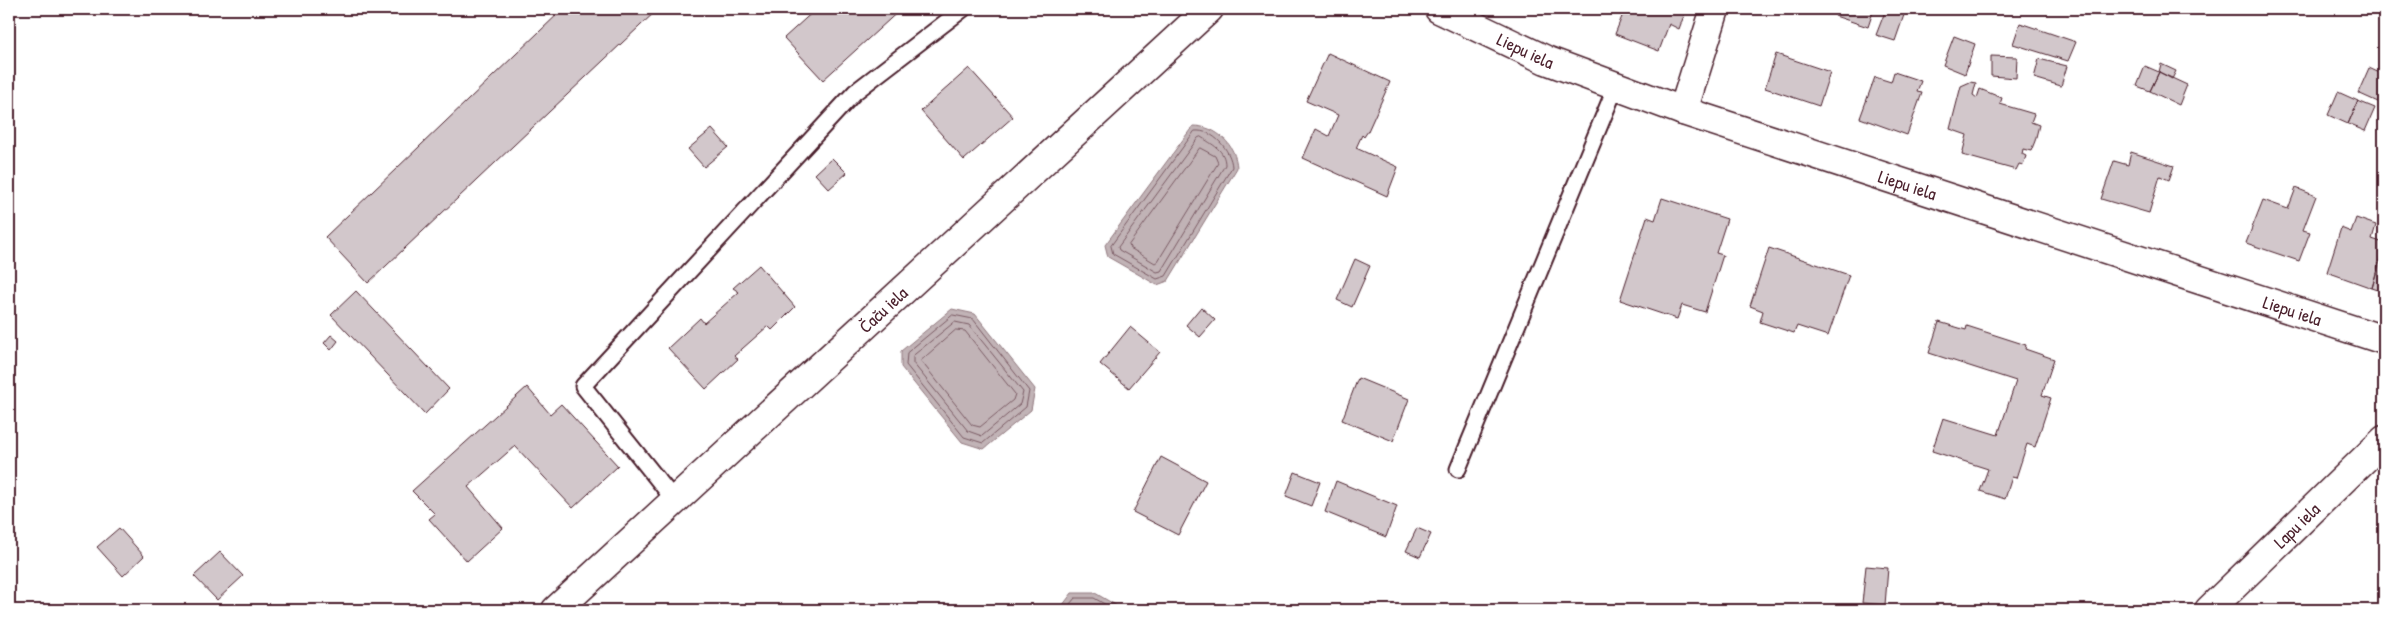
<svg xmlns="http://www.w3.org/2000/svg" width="2393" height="619" font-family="'Patrick Hand',sans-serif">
  <rect width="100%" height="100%" fill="#fff"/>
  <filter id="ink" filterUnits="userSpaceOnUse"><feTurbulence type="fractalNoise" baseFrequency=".02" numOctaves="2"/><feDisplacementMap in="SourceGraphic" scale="10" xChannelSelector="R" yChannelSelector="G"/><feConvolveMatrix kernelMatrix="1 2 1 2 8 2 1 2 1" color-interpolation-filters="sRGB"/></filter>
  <g filter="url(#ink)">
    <path fill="#c1b3b6" stroke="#91787e" d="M1193,126C1217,126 1236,145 1237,168L1168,281L1157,285L1108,257L1105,245Z
      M952,309L975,314L1035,389L1031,410L984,449L962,442L901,367V351Z
      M1072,593H1095L1124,610H1059Z"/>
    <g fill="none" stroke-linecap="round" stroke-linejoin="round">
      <path stroke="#7a5a63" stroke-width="1" d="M1195,131C1213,129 1231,150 1232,167L1166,276L1157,279L1113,254L1111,246Z
        M1201,137C1213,145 1225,150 1225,165L1161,271L1157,272L1119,250L1118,247L1198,138Z
        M1200,148L1215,156L1218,163L1158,261L1155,263L1130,248L1129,245Z
        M953,315L973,319L1029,391L1026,407L983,443L964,437L906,365L907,353Z
        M955,322L969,325L1023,392L1020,404L982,436L968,431L913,363V356Z
        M956,330L965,331L1015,394L1013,400L980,427L972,425L921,361Z
        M1065,610L1075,598H1094L1115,610"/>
    </g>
    <path fill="#d2c7cb" stroke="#4a1f2b" d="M563,9H658L368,283L325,237Z
      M816,9H901L823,80L784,38Z
      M1625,9H1683L1686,10L1679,29L1669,24L1659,51L1615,34Z
      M1838,9H1874L1868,27L1835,16Z
      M1886,9L1904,15L1895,41L1876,35Z
      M2020,23L2076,42L2068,61L2013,44Z
      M1954,36L1975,44L1965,74L1943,65Z
      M1328,53L1390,82L1368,131L1364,137L1362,135L1356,148L1398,167L1387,196L1303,158L1316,129L1329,136L1338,115L1306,101Z
      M1776,54L1830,72L1819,106L1765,88Z
      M1991,56L2017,57L2016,78L1991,76Z
      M2039,59L2067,66L2061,86L2034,78Z
      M2161,64L2176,71L2172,79L2159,72Z
      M2145,66L2159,72L2150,91L2137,86Z
      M969,68L1013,117L964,160L921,111Z
      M2369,68L2384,75V88L2378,102L2358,93Z
      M1894,72L1921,81L1917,92L1922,93L1907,135L1860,118L1875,77L1891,82Z
      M2159,72L2187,85L2179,105L2150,91Z
      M1970,82L1976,83L1973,95L1977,98L1980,89L2002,98L2000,104L2034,114L2031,122L2039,125L2035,141L2031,151L2023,149L2022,154L2026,156L2023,165L2019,164L2016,170L1962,155L1967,135L1950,129L1961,86Z
      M2338,92L2358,101L2348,124L2328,115Z
      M2358,101L2375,108L2365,131L2348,124Z
      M712,129L728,147L704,167L688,149Z
      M2131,152L2174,166L2169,180L2160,176L2149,213L2101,199L2114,161L2128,165Z
      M832,158L847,173L829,189L815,174Z
      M2296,188L2316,196L2303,230L2310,232L2299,261L2246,243L2263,200L2288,209Z
      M1662,198L1727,219L1716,253L1723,255L1705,312L1682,305L1677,319L1620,300L1647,217L1655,220Z
      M2356,218L2376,225L2372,239L2384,243L2372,288L2327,272L2341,228L2351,232Z
      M2384,247V292L2372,288Z
      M1769,248L1849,275L1828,336L1797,326L1794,333L1760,322L1763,311L1750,306Z
      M1355,259L1370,266L1352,307L1337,300Z
      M759,265L795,307L772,330L768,326L734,356L738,359L706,389L668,348L700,318L704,323L739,292L733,288Z
      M356,291L449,389L425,414L331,315Z
      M1201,307L1215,320L1200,337L1186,325Z
      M1939,322L1966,330L1967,326L2026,345L2025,349L2054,359L2042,395L2051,398L2035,447L2027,444L2016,478L2012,477L2005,499L1980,491L1988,469L1932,451L1943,418L1998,435L2016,381L1929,353Z
      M1130,327L1160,352L1129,388L1100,364Z
      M331,335L338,341L331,350L324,343Z
      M1358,378L1409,399L1393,441L1342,420Z
      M527,387L550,414L561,404L618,466L573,508L515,446L468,487L503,528L467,561L429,519L435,514L412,491Z
      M1161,457L1206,481L1178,535L1133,512Z
      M1295,472L1320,482L1311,506L1286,496Z
      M1336,481L1397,506L1386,537L1325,512Z
      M119,528L144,556L123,576L97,547Z
      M1417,528L1431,534L1420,557L1406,551Z
      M220,552L243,576L217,600L194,576Z
      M1866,566L1888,568L1885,605L1862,603Z"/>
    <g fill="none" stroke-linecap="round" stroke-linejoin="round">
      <defs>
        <path id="lane" d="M1458,469L1616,86
          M675,501L583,386L855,92L963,9"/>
        <g id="street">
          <path id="s1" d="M1439,9L1546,60L1683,111L2384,340"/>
          <path d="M1683,111L1715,9"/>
          <path id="s2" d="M556,610L1209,9"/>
          <path id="s3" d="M2209,610L2384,440"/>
        </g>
      </defs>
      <use href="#lane" stroke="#4a1f2b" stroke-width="19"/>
      <use href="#street" stroke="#4a1f2b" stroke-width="31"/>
      <use href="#lane" stroke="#fff" stroke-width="15"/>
      <use href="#street" stroke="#fff" stroke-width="28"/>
    </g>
  </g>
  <g text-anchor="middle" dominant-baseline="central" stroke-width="4.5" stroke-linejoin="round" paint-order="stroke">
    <g font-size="18" fill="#4a1f2b" stroke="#fff">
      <text stroke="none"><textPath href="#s1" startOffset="96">Liepu iela</textPath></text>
      <text stroke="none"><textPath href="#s1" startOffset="501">Liepu iela</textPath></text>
      <text stroke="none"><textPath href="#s2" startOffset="444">Čaču iela</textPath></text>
      <text stroke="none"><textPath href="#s1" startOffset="906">Liepu iela</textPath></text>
      <text stroke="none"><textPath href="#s3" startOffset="122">Lapu iela</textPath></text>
    </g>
  </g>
  <rect width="2393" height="619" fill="none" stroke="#fff" stroke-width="30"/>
  <rect x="15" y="15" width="2363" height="589" fill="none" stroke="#4a1f2b" stroke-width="2" filter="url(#ink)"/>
</svg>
